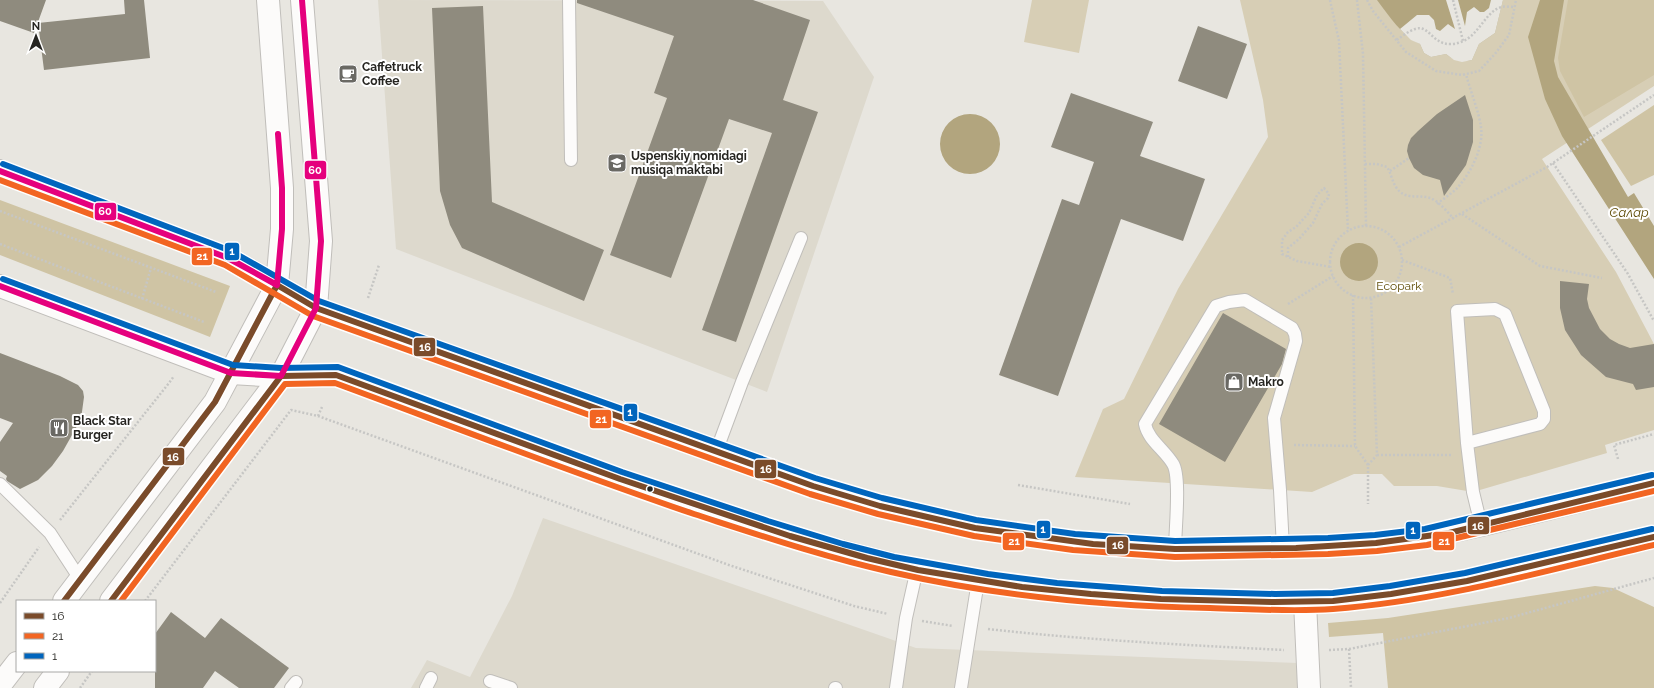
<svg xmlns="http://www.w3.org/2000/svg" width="1654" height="688" font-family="Raleway,sans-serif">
  <rect width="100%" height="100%" fill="#e8e6e0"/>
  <path fill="#ddd9cd" d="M378,0L823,1L874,77L767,392L396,249Z
    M543,518L916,648L1298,663L1299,688H411L427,660L470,677L512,596Z"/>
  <path fill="#d7ceb5" d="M1032,0H1089L1079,53L1024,42Z
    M1240,0H1654V86L1542,159L1616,272L1654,344V430L1605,445L1607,453L1473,492L1437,486H1394L1382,474H1354L1312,492L1075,477L1103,409L1124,399L1178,289L1268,137L1263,100Z"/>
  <path fill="#cfc4a4" d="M1568,0H1654V75L1584,117L1560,71L1558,58Z
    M1654,105V175L1631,186L1601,140Z
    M0,200L230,286L210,337L0,255Z
    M1595,586L1613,588L1654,607V688H1388L1383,633L1329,637L1328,623L1388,618Z"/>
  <path fill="#b2a57e" d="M1377,0H1503L1495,33L1479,44L1472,60C1460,62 1455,61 1446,54L1431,57L1424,53L1420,44C1401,35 1390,17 1377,0Z
    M1540,0H1564L1554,61L1558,77L1628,197L1634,193L1654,226V279L1562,136L1545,99L1528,37Z
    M940 144a30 30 0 1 1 60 0a30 30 0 1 1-60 0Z
    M1340 262a19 19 0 1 1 38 0a19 19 0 1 1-38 0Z"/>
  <path fill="#e8e6e0" d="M1446,0H1458L1465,26L1467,12L1474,7L1480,12H1484L1489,8L1491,0H1503L1495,33L1479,44L1472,60L1462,62L1454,60L1446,54L1431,57L1424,53L1420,44L1411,40L1400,29L1417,15H1429L1434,20L1436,29L1440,31L1448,24L1455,29Z"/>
  <path fill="#8f8b7e" d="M0,0H46L34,33L0,21Z
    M124,0H144L150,58L44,70L38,23L125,14Z
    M577,0H753L810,20L783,100L818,112L736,342L702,330L772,133L729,119L671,278L610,255L667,98L654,93L674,36L577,3Z
    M483,6L492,202L604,250L584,301L462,248L450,225L440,191L432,8Z
    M1198,26L1247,44L1227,99L1178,81Z
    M1071,93L1153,122L1140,156L1205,179L1183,241L1121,219L1058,396L999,375L1062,199L1079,205L1094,162L1051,147Z
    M1465,95L1473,120V142L1466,165L1444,196L1440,180L1423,175L1414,168L1409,158L1407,151L1408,145L1411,138L1418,131L1437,114Z
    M1560,281L1589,284L1587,299L1589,308L1600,329L1610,339L1619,344L1630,348L1654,344V387L1636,390L1633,384L1606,377L1581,355L1565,330L1560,308Z
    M1223,313L1286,349L1282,364L1225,462L1159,424Z
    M0,353L60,376L78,385L83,391L84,397L81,419L63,451L52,466L38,480L20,489L7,481L6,479L7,476L0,471V442L13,423L0,418Z
    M171,612L205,638L221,618L289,668L274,688H239L215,671L203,688H155V634Z"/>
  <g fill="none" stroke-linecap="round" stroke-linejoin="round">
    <defs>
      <path id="lane" d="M569,0L571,160
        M1467,443L1540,424L1544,419V411L1505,314L1495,309L1457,311L1467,443L1473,492L1481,525
        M716,452L742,382L801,238
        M0,484L50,533L80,579
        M1175,549C1175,531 1181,477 1173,464C1165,450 1148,440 1145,424L1216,306L1229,302L1245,300L1292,328L1295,334L1296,341L1274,418L1280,490L1283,548
        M490,681L511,688
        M291,688L296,682
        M426,688L431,678
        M835,688H836
        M896,688L906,618L917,569
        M961,688L978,581"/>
      <path id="street" d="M1305,602L1309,688"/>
      <path id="secondary" d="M64,601L215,402L277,285L282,229V188L268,0
        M111,601L281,376L316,308L321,241L302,0
        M0,685L17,663
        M45,688L58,671"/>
      <path id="primary" d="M0,171L228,258L316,308L813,486L880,506L975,528L1074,542L1175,549L1328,546L1376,543L1426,537L1481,525L1654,483
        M0,286L231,373L281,376L336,375C462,421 587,470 715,512C782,534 849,556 918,570C1010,588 1103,597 1196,600C1248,601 1301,605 1353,599C1455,588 1555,560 1654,537"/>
    </defs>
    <use href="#lane" stroke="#c0beba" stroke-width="14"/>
    <use href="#street" stroke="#c0beba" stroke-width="24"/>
    <use href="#secondary" stroke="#c0beba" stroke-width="24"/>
    <use href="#primary" stroke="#c0beba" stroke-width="24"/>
    <path stroke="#c6c6c4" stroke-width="2.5" stroke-dasharray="2 2" stroke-linecap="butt" d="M1330,0L1339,41L1348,231
      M1357,0L1363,54L1366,226
      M1367,0L1373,11L1406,52L1436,71L1462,75L1479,71L1495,54L1509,35L1516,0
      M1453,0L1463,41
      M1397,40C1402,36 1409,31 1415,29C1431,23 1433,52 1461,42C1479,36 1486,10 1502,7C1506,6 1511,7 1515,7
      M1553,163L1628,274L1654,321
      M1365,164H1377L1387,167C1391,173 1392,181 1396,187C1405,201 1418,194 1430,198C1439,201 1447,212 1454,219
      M1390,171L1409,158
      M1437,204C1444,198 1453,193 1459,186C1471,172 1484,147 1481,127C1479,112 1470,90 1466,74
      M0,211L216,292
      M1462,214L1540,266L1602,278
      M1330 262a36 36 0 1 1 72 0a36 36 0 1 1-72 0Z
      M0,244L204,322
      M1399,247L1547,167L1654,95
      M1288,257V248L1299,239L1313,223L1322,204L1328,198L1329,194L1324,188L1317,195L1309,213L1296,227L1288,232L1282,240V254L1297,261L1331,267
      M1402,260L1450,278L1453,294
      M1353,295L1355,446L1368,465V504
      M368,298L379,265
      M142,299L151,268
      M1288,304L1333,276
      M318,416L322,407
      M1294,445L1355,446
      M1377,455H1451
      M1618,459L1614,445L1654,434
      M1368,465L1377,455L1371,297
      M1018,485L1130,504
      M60,520L169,383L174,376
      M145,601L291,410L318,416L729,565L854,606L888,614
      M0,603L39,547
      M922,621L953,626
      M988,629C1086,640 1185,645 1284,650
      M1349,649L1509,618L1654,578
      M1329,650L1349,649L1351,688
      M80,688L92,671"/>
    <use href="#lane" stroke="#fcfbfa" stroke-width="12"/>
    <use href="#street" stroke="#fcfbfa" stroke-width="22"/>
    <use href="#secondary" stroke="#fcfbfa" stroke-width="22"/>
    <use href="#primary" stroke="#fcfbfa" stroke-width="22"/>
    <defs>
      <path id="bus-1" d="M64,601L215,402L277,285L316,308L813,486L880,506L975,528L1093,544L1175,549L1296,548L1376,543L1449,533L1654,483
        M111,601L281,376L336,375L620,479L790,536L867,558L918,570L1022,587L1091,594L1161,599L1274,602L1333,601L1391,594L1467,581L1654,537"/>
      <path id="bus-2" d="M0,180L225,265L313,316L810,494L878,514L974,536L1073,550L1175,557L1328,554L1377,551L1427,545L1654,491
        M121,601L285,384L335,383C454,427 573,473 694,514C759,535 824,557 891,572C995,596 1103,606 1210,608C1251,609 1292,612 1333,609C1441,601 1548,570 1654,545"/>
      <path id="bus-3" d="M3,164L231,251L319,301L815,478L882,498L976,520L1075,534L1175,541L1328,538L1375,535L1425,529L1652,475
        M3,279L233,365L281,368L338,367L622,472L768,521L843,544L894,557L988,574L1057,583L1162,591L1275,594L1333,593L1390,586L1465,573L1652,529"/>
      <path id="bus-4" d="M0,171L228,258L277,285L282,229V188L278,134
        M0,286L231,373L281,376L316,308L321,241L302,0"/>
    </defs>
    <use href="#bus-1" stroke="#fff" stroke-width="9"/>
    <use href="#bus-2" stroke="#fff" stroke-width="9"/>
    <use href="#bus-3" stroke="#fff" stroke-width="9"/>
    <use href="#bus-4" stroke="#fff" stroke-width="9"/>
    <use href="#bus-1" stroke="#7a4b2a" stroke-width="6"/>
    <use href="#bus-2" stroke="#f26522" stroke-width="6"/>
    <use href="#bus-3" stroke="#0065bd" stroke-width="6"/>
    <use href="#bus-4" stroke="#e5007d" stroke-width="6"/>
  </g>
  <defs>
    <symbol id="cafe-square" viewBox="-11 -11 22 22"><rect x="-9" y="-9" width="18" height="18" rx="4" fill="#6a6964" stroke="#fff"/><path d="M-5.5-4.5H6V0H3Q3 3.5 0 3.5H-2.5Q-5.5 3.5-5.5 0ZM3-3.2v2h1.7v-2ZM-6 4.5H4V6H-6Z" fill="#fff"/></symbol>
    <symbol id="school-square" viewBox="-11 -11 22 22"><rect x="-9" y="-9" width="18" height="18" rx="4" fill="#6a6964" stroke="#fff"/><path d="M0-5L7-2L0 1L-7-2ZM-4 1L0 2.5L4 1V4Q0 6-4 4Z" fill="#fff"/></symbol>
    <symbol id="shop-square" viewBox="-11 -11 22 22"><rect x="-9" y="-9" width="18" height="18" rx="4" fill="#6a6964" stroke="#fff"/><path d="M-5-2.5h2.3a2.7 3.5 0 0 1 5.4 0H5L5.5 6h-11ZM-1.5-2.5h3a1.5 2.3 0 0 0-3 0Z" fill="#fff"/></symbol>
    <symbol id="restaurant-square" viewBox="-11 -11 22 22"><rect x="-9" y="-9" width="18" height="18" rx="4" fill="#6a6964" stroke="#fff"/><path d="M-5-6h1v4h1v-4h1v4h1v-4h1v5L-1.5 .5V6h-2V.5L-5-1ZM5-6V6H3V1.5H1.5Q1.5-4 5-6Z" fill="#fff"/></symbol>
  </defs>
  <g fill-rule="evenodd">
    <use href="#cafe-square" x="337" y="63" width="22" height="22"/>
    <use href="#school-square" x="606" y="152" width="22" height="22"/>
    <use href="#shop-square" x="1223" y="371" width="22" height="22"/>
    <use href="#restaurant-square" x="48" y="417" width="22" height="22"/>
  </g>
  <circle fill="#262521" stroke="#fff" stroke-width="1.5" cx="650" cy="489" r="3.5"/>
  <g text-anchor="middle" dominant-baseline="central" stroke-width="4" stroke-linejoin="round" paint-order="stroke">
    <g font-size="12" font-weight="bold" fill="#262521" stroke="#fff" text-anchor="start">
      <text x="362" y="67">Caffetruck<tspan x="362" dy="14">Coffee</tspan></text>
      <text x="631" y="156">Uspenskiy nomidagi<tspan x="631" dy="14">musiqa maktabi</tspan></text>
      <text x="1248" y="382">Makro</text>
      <text x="73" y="421">Black Star<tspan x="73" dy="14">Burger</tspan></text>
    </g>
    <g font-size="12" fill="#5f4c06" stroke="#fff">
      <text x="1399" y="286">Ecopark</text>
    </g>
    <g font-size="13" font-style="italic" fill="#5b4800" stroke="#fff">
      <text x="1629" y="212">Салар</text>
    </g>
  </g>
  <g stroke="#fff" stroke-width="1.5">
    <rect x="304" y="160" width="23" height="20" rx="4" fill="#e5007d"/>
    <rect x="94" y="202" width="23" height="19" rx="4" fill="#e5007d"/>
    <rect x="224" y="242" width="16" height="19" rx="4" fill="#0065bd"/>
    <rect x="191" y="247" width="22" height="19" rx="4" fill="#f26522"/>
    <rect x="413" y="337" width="23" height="20" rx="4" fill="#7a4b2a"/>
    <rect x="623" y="403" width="15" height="19" rx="4" fill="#0065bd"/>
    <rect x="589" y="409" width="23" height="20" rx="4" fill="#f26522"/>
    <rect x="162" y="447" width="23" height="19" rx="4" fill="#7a4b2a"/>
    <rect x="754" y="459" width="23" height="20" rx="4" fill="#7a4b2a"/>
    <rect x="1467" y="516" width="23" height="19" rx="4" fill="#7a4b2a"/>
    <rect x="1036" y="520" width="15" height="19" rx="4" fill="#0065bd"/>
    <rect x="1405" y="521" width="16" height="19" rx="4" fill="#0065bd"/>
    <rect x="1432" y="531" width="23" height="20" rx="4" fill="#f26522"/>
    <rect x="1002" y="532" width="23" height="19" rx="4" fill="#f26522"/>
    <rect x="1106" y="536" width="23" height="19" rx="4" fill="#7a4b2a"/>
  </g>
  <g font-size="11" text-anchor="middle" font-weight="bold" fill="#fff">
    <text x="315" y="174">60</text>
    <text x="105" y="215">60</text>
    <text x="232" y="255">1</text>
    <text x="202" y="260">21</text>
    <text x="425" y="351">16</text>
    <text x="630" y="416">1</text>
    <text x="601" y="423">21</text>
    <text x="173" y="461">16</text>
    <text x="766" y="473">16</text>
    <text x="1478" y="530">16</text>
    <text x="1043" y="533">1</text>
    <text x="1413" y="534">1</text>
    <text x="1444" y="545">21</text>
    <text x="1014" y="545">21</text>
    <text x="1118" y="549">16</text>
  </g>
  <rect x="16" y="600" width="140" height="72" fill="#ffffff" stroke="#a8a8a6"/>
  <rect x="24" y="613" width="20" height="6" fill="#7a4b2a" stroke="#a8a8a6"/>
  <text x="52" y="620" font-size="12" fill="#262521">16</text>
  <rect x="24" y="633" width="20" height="6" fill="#f26522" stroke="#a8a8a6"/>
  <text x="52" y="640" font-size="12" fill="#262521">21</text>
  <rect x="24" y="653" width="20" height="6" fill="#0065bd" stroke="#a8a8a6"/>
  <text x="52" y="660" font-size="12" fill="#262521">1</text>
  <g transform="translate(36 36)" stroke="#ffffff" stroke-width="3" paint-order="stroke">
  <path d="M0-3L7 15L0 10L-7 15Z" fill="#262521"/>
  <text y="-6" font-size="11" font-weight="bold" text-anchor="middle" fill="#262521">N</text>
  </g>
</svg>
